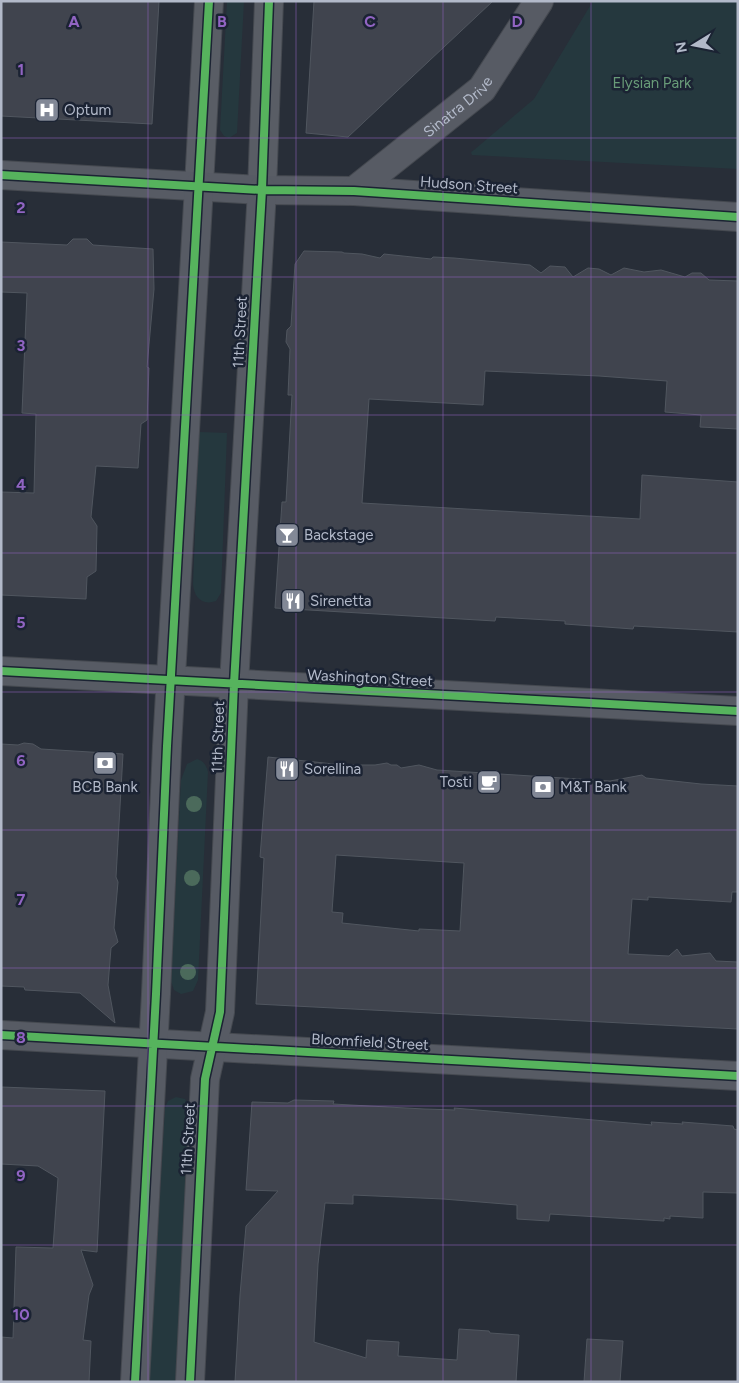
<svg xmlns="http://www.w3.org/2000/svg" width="739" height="1383" font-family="Figtree,sans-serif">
  <rect width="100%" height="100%" fill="#282e38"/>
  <path fill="#25383e" d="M227,1H244L237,133L229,138L224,136L220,130Z
    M593,1H738V169L472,155L471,152L474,150L534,99Z
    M199,432L227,433L221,593L216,601C202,606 194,597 193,584Z
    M197,759C204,761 206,765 208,772L198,980L193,991L181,994L174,990L171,981L181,780L187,764Z
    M176,1097L185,1099L190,1108L178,1382H149L165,1108L168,1101Z"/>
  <path fill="#40444e" stroke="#50565f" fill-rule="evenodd" d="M1,1H159L152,124L1,116Z
    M314,1H493L348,137L306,133Z
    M73,239H87L93,245L153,249L154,289L147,367L149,368L147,420L141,424L138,468L96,466L91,517L97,526L96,571L87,577L86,599L1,595V492L34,493L36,414L22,413L27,293L1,292V242L67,245Z
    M304,251L342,252L344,253L362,254L380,258L384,254L431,259L433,257L454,258L530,265L541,273L550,266L565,267L573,277L588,268L599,269L611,275L624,268L644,272L661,270L685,277L692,273H701L709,280L738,281V429L700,427L701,415L665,412L667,381L599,376L485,371L483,405L369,399L362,503L640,519L642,475L738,482V632L634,626L633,629L565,624V621L496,617L495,621L275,608L282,502H286L292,395H288L290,349L286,342L287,330L291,326L295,264Z
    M24,743L33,744L41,749L123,754L116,877L118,882L114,928L118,942L111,948L108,985L115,1023L80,993L25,990L24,987L1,986V744L18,745Z
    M268,757L343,765H375L387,763L391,765H397L401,768L419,765L437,770L610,781L642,775L646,778L701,784L738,786V892H732L731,902L648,897V900L632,899L628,954L669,956L677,949L682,956L710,953L716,961L738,962V1029L256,1004L264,858L260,857ZM336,855L464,863L460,931L419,929V931L342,923L343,913L332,912Z
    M1,1087L105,1091L97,1252L81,1250L93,1285L89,1295L83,1340L91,1341L89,1382H1V1337L13,1338L16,1247L53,1248L58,1178L38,1166L1,1164Z
    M294,1100L334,1101L333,1104L424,1109L455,1110L454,1108L652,1125L651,1122L683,1124L682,1122L733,1126L734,1129L738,1130V1193L703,1192V1218L670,1216V1219L664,1218V1221L550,1214L549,1221L517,1219V1205L443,1199L353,1195V1204L325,1203L318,1264L314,1342L366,1358L367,1340L399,1342L398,1356L457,1360L459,1329L489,1331L490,1333L519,1335L516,1382H235L240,1295L246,1226L278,1191L246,1190L252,1102L288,1103Z
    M587,1339L623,1341L620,1382H584Z"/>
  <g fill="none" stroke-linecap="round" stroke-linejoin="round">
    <defs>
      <path id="street" d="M199,186L209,1
        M262,190L269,1"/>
      <g id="secondary">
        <path d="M1,175L262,190L354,191L738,217"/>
        <path id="s1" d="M354,191L482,89L539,1"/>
        <path d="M1,671L738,711"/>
        <path d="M1,1035L738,1076"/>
        <path d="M135,1382L156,994L167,746L199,186"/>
        <path d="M190,1382L205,1079L220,1012L234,684L262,190"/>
      </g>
    </defs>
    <use href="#street" stroke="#454950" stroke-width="30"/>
    <use href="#secondary" stroke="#454950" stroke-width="30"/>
    <use href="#street" stroke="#595d65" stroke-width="28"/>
    <use href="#secondary" stroke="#575b64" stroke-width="28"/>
    <defs>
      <path id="cycleway" d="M1,175L262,190L354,191L738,217
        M1,671L738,711
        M1,1035L738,1076
        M135,1382L156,994L167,746L209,1
        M190,1382L205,1079L220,1012L234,684L262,190L269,1"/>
    </defs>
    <use href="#cycleway" stroke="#1b2333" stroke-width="11"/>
    <use href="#cycleway" stroke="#56b35d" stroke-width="8"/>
  </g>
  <g fill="#4b6a5b">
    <circle cx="194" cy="804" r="8"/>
    <circle cx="192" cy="878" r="8"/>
    <circle cx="188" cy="972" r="8"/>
  </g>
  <path fill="none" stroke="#9164c3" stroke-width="1" stroke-opacity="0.55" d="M148,1V1382M296,1V1382M443,1V1382M591,1V1382M1,138H738M1,277H738M1,415H738M1,553H738M1,692H738M1,830H738M1,968H738M1,1106H738M1,1245H738"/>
  <defs>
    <symbol id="hospital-square" viewBox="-11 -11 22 22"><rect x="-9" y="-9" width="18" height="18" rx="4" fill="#828896" stroke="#1b2333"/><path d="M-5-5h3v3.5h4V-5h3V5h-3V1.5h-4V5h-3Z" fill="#fff"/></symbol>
    <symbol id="bar-square" viewBox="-11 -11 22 22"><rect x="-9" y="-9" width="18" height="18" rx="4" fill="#828896" stroke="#1b2333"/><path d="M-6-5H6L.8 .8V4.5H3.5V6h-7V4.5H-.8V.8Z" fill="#fff"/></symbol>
    <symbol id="restaurant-square" viewBox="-11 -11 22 22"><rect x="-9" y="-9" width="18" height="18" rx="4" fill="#828896" stroke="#1b2333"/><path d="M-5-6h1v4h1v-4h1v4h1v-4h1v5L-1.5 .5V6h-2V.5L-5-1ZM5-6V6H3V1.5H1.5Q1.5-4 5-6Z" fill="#fff"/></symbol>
    <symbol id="bank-square" viewBox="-11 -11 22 22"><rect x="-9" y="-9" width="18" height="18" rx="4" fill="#828896" stroke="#1b2333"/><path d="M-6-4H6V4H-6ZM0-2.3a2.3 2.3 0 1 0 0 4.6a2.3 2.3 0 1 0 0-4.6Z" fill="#fff"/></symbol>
    <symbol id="cafe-square" viewBox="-11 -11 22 22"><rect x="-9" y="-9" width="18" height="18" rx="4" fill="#828896" stroke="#1b2333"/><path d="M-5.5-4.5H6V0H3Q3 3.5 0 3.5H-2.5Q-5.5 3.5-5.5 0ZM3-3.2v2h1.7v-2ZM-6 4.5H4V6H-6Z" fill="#fff"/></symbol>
  </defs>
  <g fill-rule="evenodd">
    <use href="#hospital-square" x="33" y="96" width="28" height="28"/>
    <use href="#bar-square" x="273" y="521" width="28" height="28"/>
    <use href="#restaurant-square" x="279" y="587" width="28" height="28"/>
    <use href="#bank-square" x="91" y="749" width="28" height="28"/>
    <use href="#restaurant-square" x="273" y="755" width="28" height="28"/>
    <use href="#cafe-square" x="475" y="768" width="28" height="28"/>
    <use href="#bank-square" x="529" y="773" width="28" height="28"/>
  </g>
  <g text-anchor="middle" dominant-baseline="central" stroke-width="5" stroke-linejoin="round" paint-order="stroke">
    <g font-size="15" fill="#689b78" stroke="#1b2333">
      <text x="652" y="83">Elysian Park</text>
    </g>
    <g font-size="15" fill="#b2b9c9" stroke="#1b2333">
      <text stroke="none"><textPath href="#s1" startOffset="134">Sinatra Drive</textPath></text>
      <text transform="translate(469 185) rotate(4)">Hudson Street</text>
      <text transform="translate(240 332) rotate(-87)">11th Street</text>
      <text transform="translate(370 678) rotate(3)">Washington Street</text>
      <text transform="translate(218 737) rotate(-88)">11th Street</text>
      <text transform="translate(370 1042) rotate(3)">Bloomfield Street</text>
      <text transform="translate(188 1139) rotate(-87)">11th Street</text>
    </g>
    <g font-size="15" fill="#b2b9c9" stroke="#1b2333" text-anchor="start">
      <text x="64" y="110">Optum</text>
      <text x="304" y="535">Backstage</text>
      <text x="310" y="601">Sirenetta</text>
      <text x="304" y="769">Sorellina</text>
      <text x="472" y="782" text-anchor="end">Tosti</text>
      <text x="105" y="787" text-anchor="middle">BCB Bank</text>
      <text x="560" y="787">M&amp;T Bank</text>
    </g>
  </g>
  <g font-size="16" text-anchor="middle" font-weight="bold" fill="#9164c3" stroke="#1b2333" stroke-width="5" stroke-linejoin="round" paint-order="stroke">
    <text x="74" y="27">A</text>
    <text x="222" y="27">B</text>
    <text x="370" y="27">C</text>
    <text x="517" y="27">D</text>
    <text x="21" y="75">1</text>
    <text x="21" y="213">2</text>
    <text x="21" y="351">3</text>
    <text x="21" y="490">4</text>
    <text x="21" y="628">5</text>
    <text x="21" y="766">6</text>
    <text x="21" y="905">7</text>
    <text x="21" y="1043">8</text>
    <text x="21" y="1181">9</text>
    <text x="21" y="1320">10</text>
  </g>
  <rect width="739" height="1383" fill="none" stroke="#b2b9c9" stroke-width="5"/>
  <g transform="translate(694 45) rotate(260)" stroke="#1b2333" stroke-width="4" paint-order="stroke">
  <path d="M0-4L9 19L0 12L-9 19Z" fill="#b2b9c9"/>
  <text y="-8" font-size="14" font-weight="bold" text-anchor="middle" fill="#b2b9c9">N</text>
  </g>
</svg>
